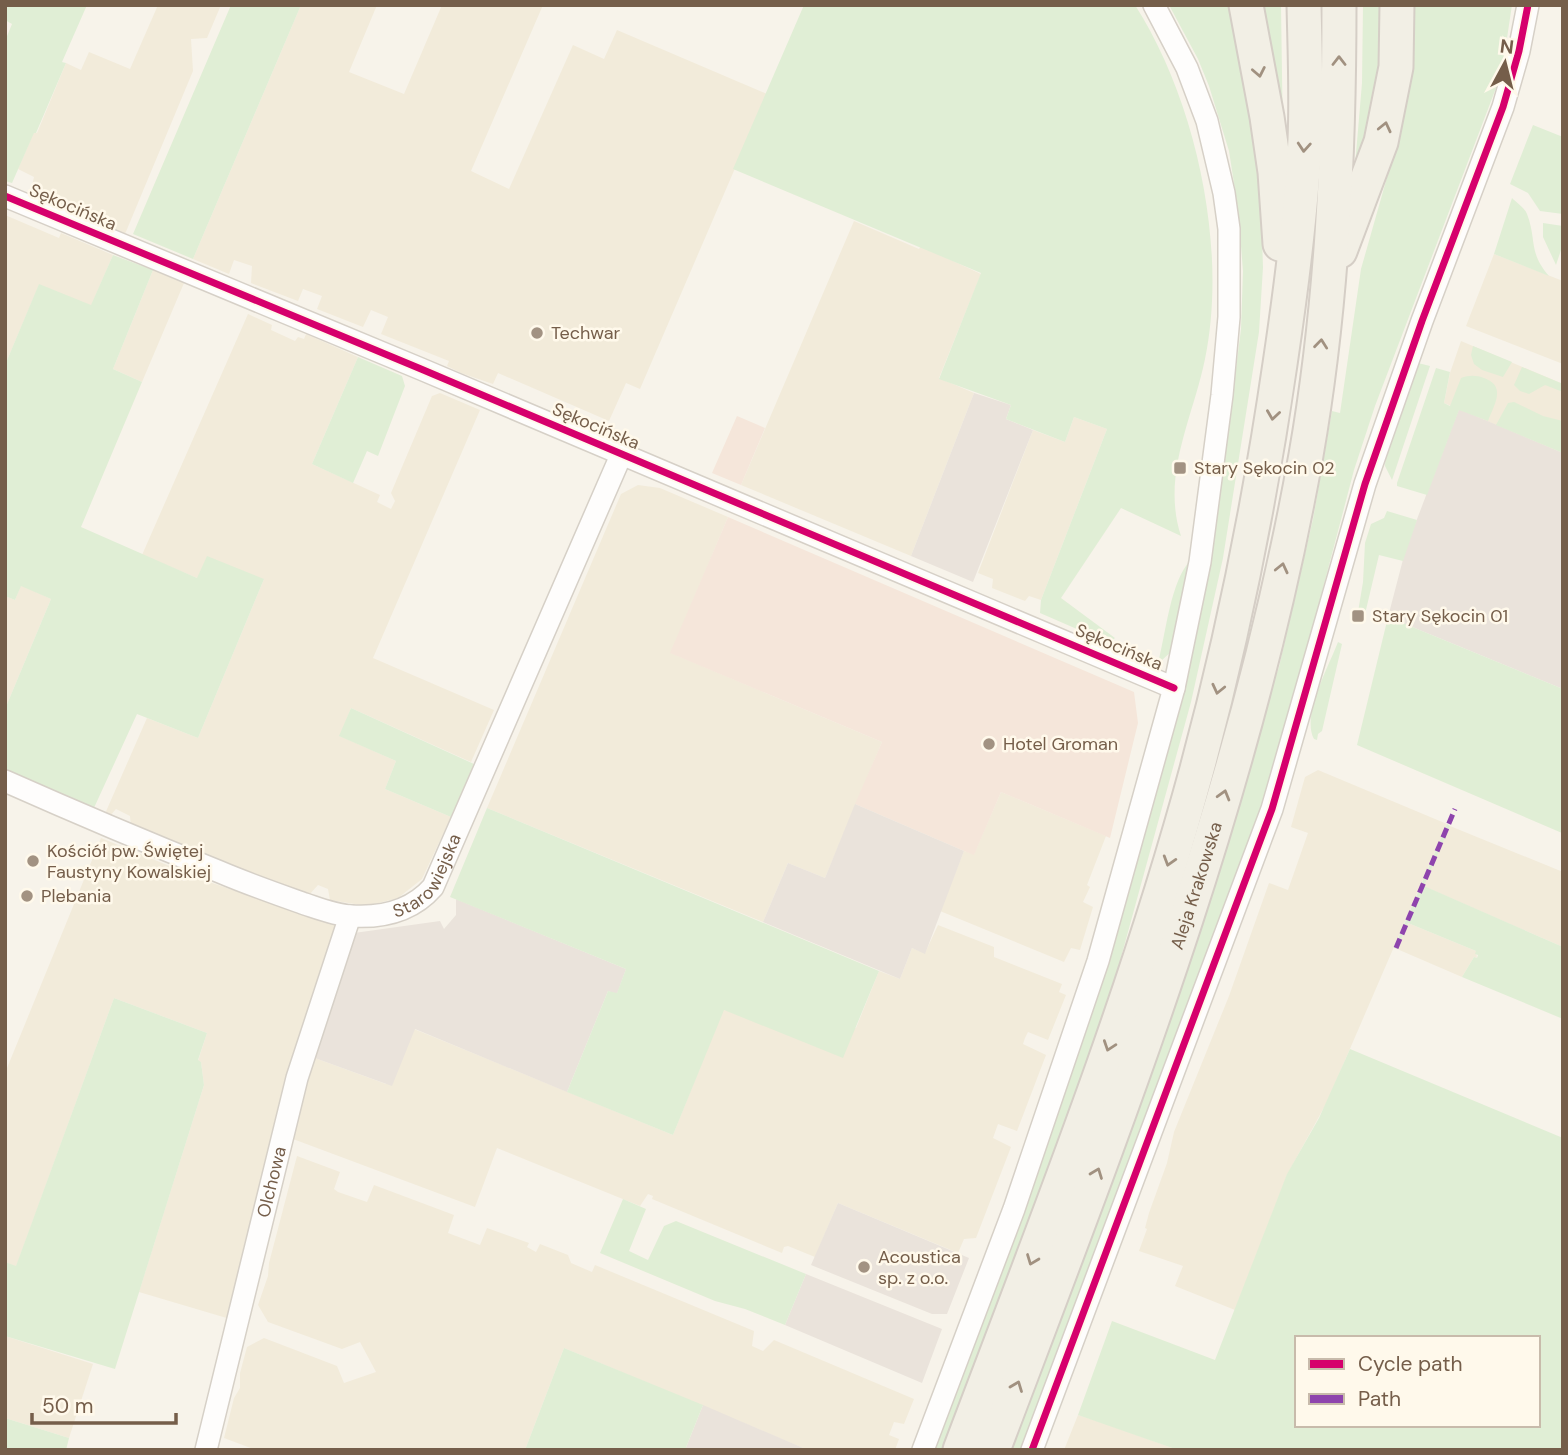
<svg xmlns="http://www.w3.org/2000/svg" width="1568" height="1455" font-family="'DM Sans',sans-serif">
  <rect width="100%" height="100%" fill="#f7f3ea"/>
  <path fill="#f2ebda" d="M158,5H221L207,38L191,39L193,71L125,234L30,194L34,177L18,169L34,132L37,133L66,63L81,70L89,52L130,69Z
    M301,5H377L349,72L404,94L442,5H543L471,171L509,189L573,45L604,59L617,30L767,94L640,389L626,383L609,421L498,373L493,384L461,373L447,366L449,361L381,334L388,317L371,310L363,327L317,309L322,296L303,289L298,301L251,283L252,266L234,260L229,274L193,259Z
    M5,215L59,238L61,233L113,255L91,306L39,285L5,365Z
    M854,221L919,249L921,246L981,274L939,378L974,393L911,556L741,485Z
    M1494,254L1563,281V364L1466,326Z
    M153,270L184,283L142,382L113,369Z
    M248,314L272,325L271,330L295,341L298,337L304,339L306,334L358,357L312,464L380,495L377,502L391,509L395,501L391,493L432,396L440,393L480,410L373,658L494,710L471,762L351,708L340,736L396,761L385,789L451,817L422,879L398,898L367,906L330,900L328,889L318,885L309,895L277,883L131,827L130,816L116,809L109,817L104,816L147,718L198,738L264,579L197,578L142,555Z
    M1461,341L1563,384V453L1444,403L1450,373Z
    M1074,417L1107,429L1041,600L1029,596L1025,601L992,588L993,579L978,573L1033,430L1065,442Z
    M638,485L660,488L728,517L671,653L882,742L825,878L788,863L763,922L487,808L621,494Z
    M21,585L51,599L5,709V596L15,600Z
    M1318,770L1447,824L1327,1102L1287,1175L1235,1310L1175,1286L1183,1266L1139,1251L1147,1229L1145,1228L1149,1213L1167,1163L1174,1132L1229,996L1269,883L1288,890L1308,833L1291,827L1305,777Z
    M1001,792L1106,836L1087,885L1090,887L1083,902L1093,907L1080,950L1071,948L1064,962L940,911L964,851L974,854Z
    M1450,826L1563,872V947L1423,886Z
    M101,838L172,867L171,875L184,881L189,875L337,926L303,1040L295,1049L299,1052L273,1147L268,1149L265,1160L269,1163L266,1173L262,1177L264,1181L252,1231L247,1232L242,1254L245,1257L230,1319L139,1292L204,1085L201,1062L198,1061L207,1033L114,998L16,1267L5,1262V1073Z
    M1408,923L1476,951L1477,958L1474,957L1462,977L1397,949Z
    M938,925L994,947V957L1062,984L1059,992L1066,995L1048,1040L1028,1032L1025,1038L1023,1044L1046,1055L1017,1131L998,1124L993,1138L1011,1147L976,1238L964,1239L958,1253L838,1203L815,1257L788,1246L784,1247L782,1253L652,1199L653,1196L648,1194L640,1206L497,1148L475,1207L293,1139L312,1057L386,1084L414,1029L673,1135L723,1010L856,1028L879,971L900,979L912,948L925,953Z
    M297,1156L340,1172L334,1189L338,1192L367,1202L374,1185L454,1215L448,1233L480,1245L487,1228L529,1243L527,1247L536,1252L540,1244L568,1255L571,1263L592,1272L595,1265L754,1331L752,1346L763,1351L774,1340L914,1399L904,1424L894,1422L889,1435L899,1439L895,1450H808L564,1348L525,1450H256L224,1438L234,1398L240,1388V1373L247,1347L264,1338L337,1366L344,1383L376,1372L360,1342L342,1349L268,1322L258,1305L268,1276L269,1263Z
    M5,1336L93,1364L69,1438L5,1418Z
    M1078,1415L1106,1424L1178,1450H1064Z"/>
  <path fill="#f5e6da" d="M737,416L765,428L741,485L712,473Z
    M728,517L1134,692L1138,723L1110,838L1001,792L974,855L964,851L855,804L882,742L670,653Z"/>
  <path fill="#eae3db" d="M974,393L1011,405L1006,419L1033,430L973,582L911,556Z
    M1459,409L1563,453V689L1388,617L1406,548Z
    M855,804L964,851L925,954L912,948L900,979L763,922L788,863L825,878Z
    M456,899L626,969L617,994L608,991L567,1092L415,1029L392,1086L312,1057L354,933L440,921L444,929L456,915Z
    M838,1203L969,1258L947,1314H932L811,1265Z
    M806,1274L942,1329L922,1383L785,1325Z
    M703,1405L808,1450H685Z"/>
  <path fill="#e0eed5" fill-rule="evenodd" d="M5,5H87L62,62L66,63L36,133H34L12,183L5,181V41L12,24L5,20Z
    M231,5H301L193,259L133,234Z
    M804,5H1135C1196,100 1228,248 1205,359C1193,418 1161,475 1181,536L1121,508L1061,598L1115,638L1109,643L1040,613L1041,600L1107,429L1074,417L1065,442L1006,419L1011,405L939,379L981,273L733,169Z
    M1169,5H1229L1255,137L1261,209L1263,267L1259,332L1223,558L1191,702L1117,972L1081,1081L943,1450H933L1138,855L1189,668L1200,605L1234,385L1241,329L1243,271L1238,209L1229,151L1209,86L1198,59Z
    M1258,5H1281L1283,143Z
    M1363,5H1386L1381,84L1354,177L1362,83Z
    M1413,5H1512L1504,58L1496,88L1375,406L1354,470L1286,729L1252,839L1022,1450H1004L1279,667L1313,519L1332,411L1340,413L1361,269L1403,121L1412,52Z
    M1533,125L1563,137V214L1540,211L1528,193L1510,184Z
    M1512,198C1517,203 1525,208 1527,214C1537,240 1528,252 1549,276L1494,254Z
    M1543,223L1563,226V244L1556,265L1543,237Z
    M113,255L153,270L113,369L142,382L81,527L197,578L207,556L264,579L198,738L137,714L93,810L5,773V709L51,599L21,586L15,600L5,596V365L39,284L91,305Z
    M1473,346L1512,362L1503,377L1482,370L1474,364L1471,355Z
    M358,357L402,376L405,386L378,456L367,451L353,483L312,464Z
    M1418,363L1430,366L1392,480L1385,466L1386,450Z
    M1522,367L1563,384V392L1545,385L1529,394L1520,391L1514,385Z
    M1436,368L1450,372L1444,403L1450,406L1461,378C1469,375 1476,375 1484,378C1507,386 1494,405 1488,421L1459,410L1427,495L1397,486V483Z
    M1514,402L1543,416L1563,421V453L1496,425L1508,403Z
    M1387,511L1417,520L1403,561L1379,555L1365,614L1358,612L1363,582L1365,543L1371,524L1384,518Z
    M1190,561L1172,651L1162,660L1159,659C1166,631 1171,581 1190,561Z
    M1388,617L1563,689L1562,833L1357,745Z
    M1338,642L1342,644L1322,731L1318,734L1317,740L1314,739C1301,716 1329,666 1338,642Z
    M351,708L474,764L451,817L385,789L396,761L339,736Z
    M487,808L879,971L843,1058L724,1010L673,1135L567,1092L608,991L617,993L626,969L450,897Z
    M1447,824L1450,826L1424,886L1563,947V1019L1462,977L1474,957L1477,958L1478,955L1475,954L1476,951L1408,923L1397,949L1394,948Z
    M114,998L207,1033L198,1060L201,1062L204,1085L115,1369L5,1336V1262L16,1266Z
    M1350,1049L1563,1138V1450H1178L1078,1415L1112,1321L1215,1360L1287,1174L1319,1118ZM1297,1338H1538V1425H1297Z
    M623,1199L646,1209L629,1251L648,1260L664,1226L676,1221L806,1274L785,1325L745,1309L715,1301L600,1253Z
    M564,1348L703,1405L685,1450H525Z
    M5,1418L69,1438L66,1450H5Z"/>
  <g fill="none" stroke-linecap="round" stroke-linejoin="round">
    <defs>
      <g id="street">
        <path d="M5,196L421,369L1174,688"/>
        <path id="s1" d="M5,781C77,813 148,843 220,872C248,884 277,894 305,904C320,909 335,915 351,916C382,918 412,911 433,887L622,453"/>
        <path id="s2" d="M206,1450L297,1078L350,916"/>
        <path d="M923,1450L1014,1209L1098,961L1174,688L1200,562L1222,395L1229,317V229L1224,193L1207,121L1187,68L1154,5"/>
        <path d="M1032,1450L1272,809L1365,484L1422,321L1503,107L1519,51L1528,5"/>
      </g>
      <g id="primary">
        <path d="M1246,5L1267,117L1275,172L1280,244"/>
        <path d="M1340,251L1381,142L1396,67L1397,5"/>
        <path d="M960,1450C1045,1225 1134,1001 1197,769C1233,636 1260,501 1280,364C1291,290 1301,215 1305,140C1307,96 1305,50 1304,5"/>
        <path id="s3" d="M993,1450C1116,1124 1245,799 1306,455C1332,307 1339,155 1339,5"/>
      </g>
    </defs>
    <use href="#street" stroke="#d6d0c7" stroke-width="24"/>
    <use href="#primary" stroke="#d5cec6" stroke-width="37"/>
    <use href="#street" stroke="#fefdfc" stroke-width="21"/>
    <use href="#primary" stroke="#f2efe5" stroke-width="33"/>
    <path stroke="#8e44ad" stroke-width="5" stroke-dasharray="10 5" stroke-linecap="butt" d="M1396,948L1455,809"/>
    <defs>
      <path id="cycleway" d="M5,196L421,369L1174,688
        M1032,1450L1272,809L1365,484L1422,321L1503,107L1519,51L1528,5"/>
    </defs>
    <use href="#cycleway" stroke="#fff9eb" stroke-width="11"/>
    <use href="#cycleway" stroke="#d6006c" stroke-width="7"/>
  </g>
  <defs><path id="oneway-chevron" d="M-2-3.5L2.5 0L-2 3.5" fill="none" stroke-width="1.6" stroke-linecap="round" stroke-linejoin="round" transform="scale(1.75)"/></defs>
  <g stroke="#a19180">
    <use href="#oneway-chevron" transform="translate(1339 61) rotate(-90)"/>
    <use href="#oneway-chevron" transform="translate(1259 72) rotate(79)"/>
    <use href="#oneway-chevron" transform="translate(1385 127) rotate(-77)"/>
    <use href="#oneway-chevron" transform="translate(1304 147) rotate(94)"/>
    <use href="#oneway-chevron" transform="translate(1321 344) rotate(-84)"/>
    <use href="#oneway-chevron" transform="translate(1273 415) rotate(98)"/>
    <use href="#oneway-chevron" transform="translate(1282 568) rotate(-77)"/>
    <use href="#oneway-chevron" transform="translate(1218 689) rotate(103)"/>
    <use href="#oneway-chevron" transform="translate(1224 795) rotate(-74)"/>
    <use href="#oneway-chevron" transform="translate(1169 861) rotate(107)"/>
    <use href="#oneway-chevron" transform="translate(1109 1046) rotate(109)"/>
    <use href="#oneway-chevron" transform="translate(1097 1173) rotate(-69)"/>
    <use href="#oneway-chevron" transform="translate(1032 1260) rotate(111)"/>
    <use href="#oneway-chevron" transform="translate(1017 1386) rotate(-69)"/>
  </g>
  <g fill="#a29282" stroke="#fff9eb" stroke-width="2.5">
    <circle cx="537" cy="333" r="7"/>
    <rect x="1173" y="461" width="14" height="14" rx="3.5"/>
    <rect x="1351" y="609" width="14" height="14" rx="3.5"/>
    <circle cx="989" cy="744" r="7"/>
    <circle cx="33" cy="861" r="7"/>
    <circle cx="27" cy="896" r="7"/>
    <circle cx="864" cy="1267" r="7"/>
  </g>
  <g text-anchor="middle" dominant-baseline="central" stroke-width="5" stroke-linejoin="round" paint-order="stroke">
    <g font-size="18" fill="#755e4a" stroke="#fff9eb">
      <text transform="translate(73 207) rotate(23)">Sękocińska</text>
      <text transform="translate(596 426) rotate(23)">Sękocińska</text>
      <text transform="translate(1119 647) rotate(23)">Sękocińska</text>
      <text stroke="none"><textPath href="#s1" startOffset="467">Starowiejska</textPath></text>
      <text stroke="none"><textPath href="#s3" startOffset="600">Aleja Krakowska</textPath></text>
      <text stroke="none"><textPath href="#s2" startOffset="276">Olchowa</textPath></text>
    </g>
    <g font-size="18" fill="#755e4a" stroke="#fff9eb" text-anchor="start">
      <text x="551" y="333">Techwar</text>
      <text x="1194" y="468">Stary Sękocin 02</text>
      <text x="1372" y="616">Stary Sękocin 01</text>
      <text x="1003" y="744">Hotel Groman</text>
      <text x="47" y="851">Kościół pw. Świętej<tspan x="47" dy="21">Faustyny Kowalskiej</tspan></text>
      <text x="41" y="896">Plebania</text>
      <text x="878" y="1257">Acoustica<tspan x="878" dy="21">sp. z o.o.</tspan></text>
    </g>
  </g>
  <rect width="1568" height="1455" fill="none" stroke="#755e4a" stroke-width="14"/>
  <rect x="1295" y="1336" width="245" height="91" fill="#fff9eb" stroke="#c8bbab" stroke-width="2"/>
  <rect x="1309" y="1359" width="35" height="10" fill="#d6006c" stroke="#c8bbab" stroke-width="2"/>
  <text x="1358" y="1371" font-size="21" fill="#755e4a">Cycle path</text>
  <rect x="1309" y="1394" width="35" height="10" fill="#8e44ad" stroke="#c8bbab" stroke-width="2"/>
  <text x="1358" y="1406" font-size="21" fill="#755e4a">Path</text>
  <g transform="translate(1505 63) rotate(7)" stroke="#fff9eb" stroke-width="5" paint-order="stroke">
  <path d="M0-5L12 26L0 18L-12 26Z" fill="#755e4a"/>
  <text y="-10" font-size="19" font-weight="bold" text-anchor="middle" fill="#755e4a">N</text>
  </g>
  <path d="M32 1413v10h144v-10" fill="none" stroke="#755e4a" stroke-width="3.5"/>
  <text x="42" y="1413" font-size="21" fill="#755e4a" stroke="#fff9eb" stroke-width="5" paint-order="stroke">50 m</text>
</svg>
